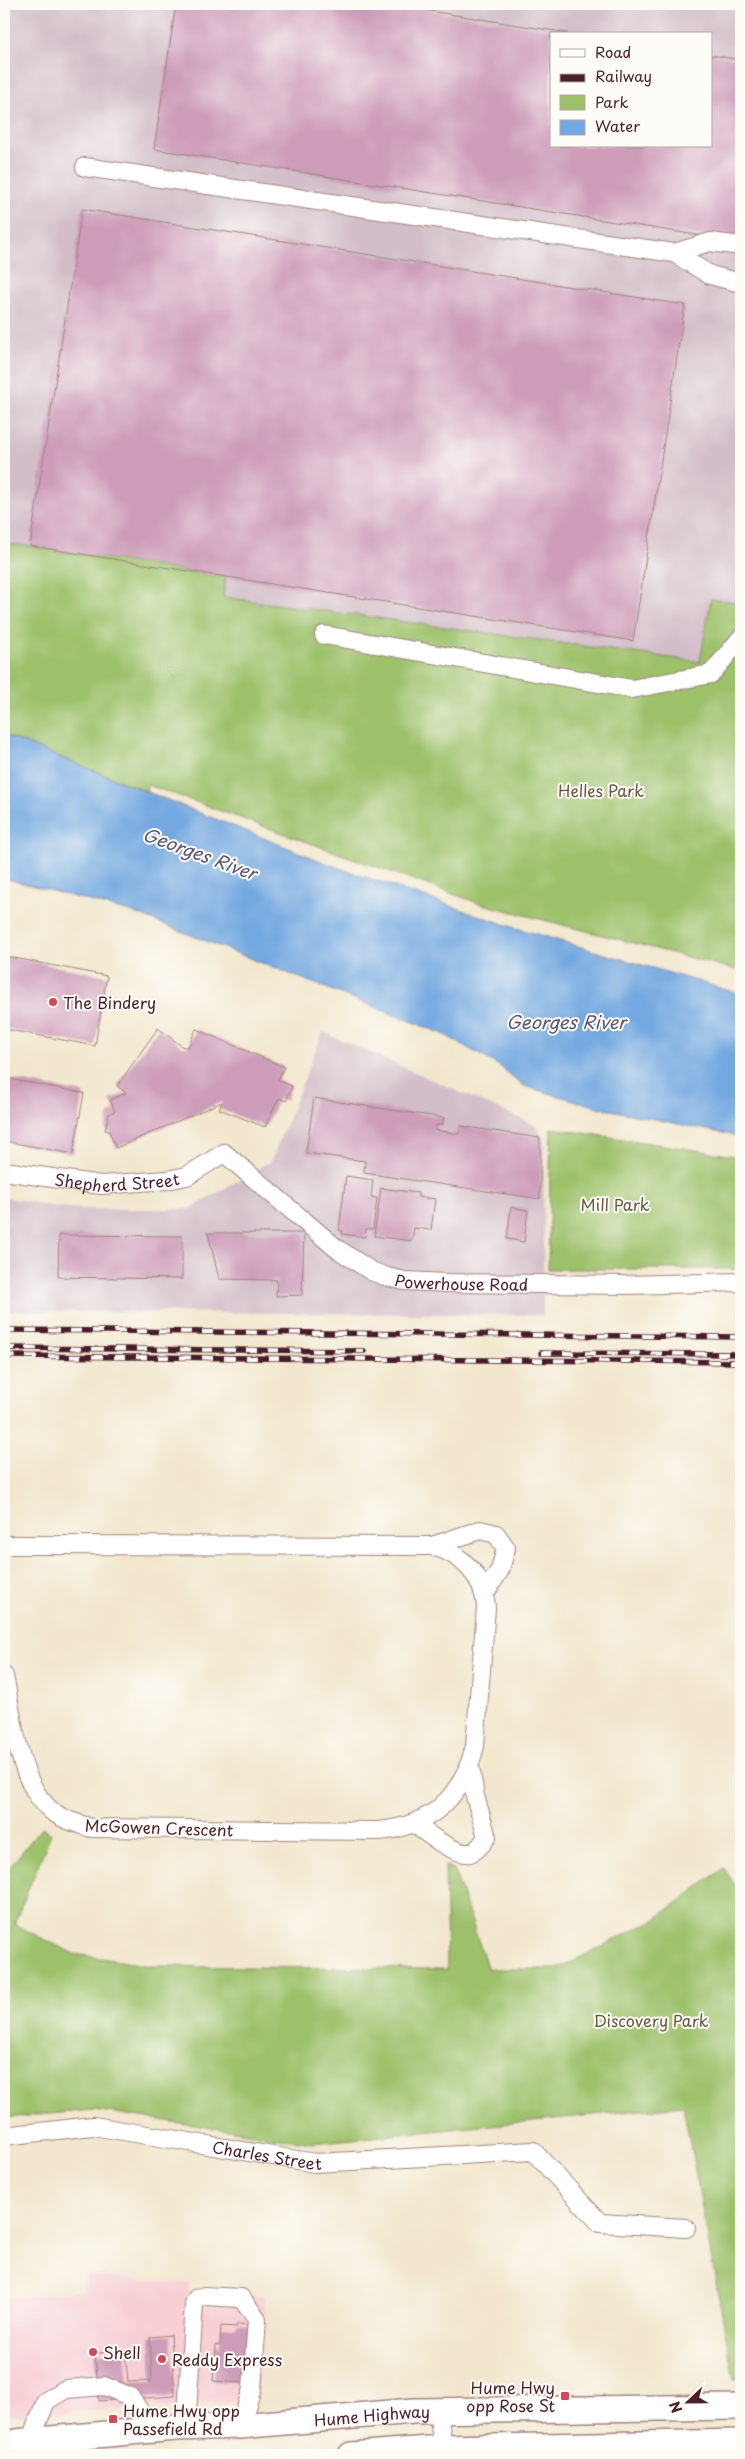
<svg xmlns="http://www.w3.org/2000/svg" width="745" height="2459" font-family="'Playpen Sans',sans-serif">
  <rect width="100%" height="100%" fill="#fdfcf7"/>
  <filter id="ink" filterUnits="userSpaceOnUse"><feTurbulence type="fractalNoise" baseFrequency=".02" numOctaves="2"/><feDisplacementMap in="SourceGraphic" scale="10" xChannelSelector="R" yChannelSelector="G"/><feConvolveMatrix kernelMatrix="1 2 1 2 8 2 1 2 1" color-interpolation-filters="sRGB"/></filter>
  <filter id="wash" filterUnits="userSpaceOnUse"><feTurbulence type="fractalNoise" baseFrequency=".0096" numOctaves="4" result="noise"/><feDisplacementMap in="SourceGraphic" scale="20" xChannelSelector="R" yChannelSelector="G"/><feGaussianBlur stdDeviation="1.12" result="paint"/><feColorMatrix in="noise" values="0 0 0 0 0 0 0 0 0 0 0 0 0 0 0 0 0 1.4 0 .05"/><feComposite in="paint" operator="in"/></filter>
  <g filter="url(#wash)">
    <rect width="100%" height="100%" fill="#f2e7ce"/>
    <path fill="#f7cfd5" d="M86,2275L189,2284V2291L266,2296L256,2400L4,2417V2299L84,2291Z"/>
    <path fill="#d2bdc8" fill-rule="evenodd" d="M4,4H741V603L711,600L700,662L223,597L225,577L30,546L4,544ZM551,34H711V146H551Z
      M323,1032L537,1126L544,1141L543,1315L4,1311V1197L57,1207L83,1209H190L271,1161Z"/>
    <path fill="#9dc16b" stroke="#74704b" d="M4,544L30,546L226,577L223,597L700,662L711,599L741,603V971L478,903L148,785L146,791L4,735Z
      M551,1128L741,1157V1269H548Z
      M42,1827L51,1834L14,1924L74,1954L152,1966L447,1969L445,1865L454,1870L488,1969H557L654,1920L724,1868L741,1895V2379H734L683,2106L312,2143L94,2110L4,2118V1874Z"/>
    <path fill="#73a8e0" stroke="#5e6486" d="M4,735L339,868L513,927L741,994V1137L601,1108L524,1086L498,1065L443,1034L137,914L4,878Z"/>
    <g id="blocks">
      <path fill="#cd9cb9" d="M176,4H386L568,33L551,34V146H711V55L741,60V198L735,241L154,149Z
        M82,209L685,305L633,641L30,546Z
        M4,956L107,976L95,1046L4,1029Z
        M158,1028L183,1047H188L196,1029L284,1067L278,1080L292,1086L286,1101L279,1098L265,1127L219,1109L222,1102L116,1148L109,1131L105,1130L109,1114L115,1111L110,1100L126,1093L117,1086Z
        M4,1078L84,1093L73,1154L4,1141Z
        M314,1098L444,1118L442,1125H436L435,1130L459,1134L460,1126L540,1138V1199L364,1173L365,1161L306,1153Z
        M346,1176L373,1180L371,1197L377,1198L373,1229H366L365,1237L342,1234L343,1231L339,1230Z
        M381,1188L418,1193V1197L435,1199L431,1230L414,1228L412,1241L374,1236Z
        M511,1207L528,1210L524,1242L507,1239Z
        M4,1225L9,1226L5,1247H4Z
        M208,1233H304L302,1295L276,1296L277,1280L219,1279Z
        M59,1235L182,1236V1279L58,1277Z
        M237,2324L250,2325L245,2383L213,2381L216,2345L220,2346L221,2326L237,2327Z
        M171,2335L175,2396L99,2401L95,2353L125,2352L128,2382L152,2381L150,2337Z"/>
    </g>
  </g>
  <g filter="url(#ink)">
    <use href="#blocks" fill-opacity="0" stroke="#9e837c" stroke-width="1"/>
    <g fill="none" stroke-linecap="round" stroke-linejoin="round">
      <defs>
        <g id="minor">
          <path d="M85,167L674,253L710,275L741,283"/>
          <path d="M674,253L710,242L741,246"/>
          <path d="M324,635L632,689L711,674L741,638"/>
          <path id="s1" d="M4,1171L101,1185L167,1180L187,1176L224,1153L336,1248L371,1271L387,1277L405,1281L448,1283L625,1285L741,1282"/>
          <path d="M4,1545L432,1546C461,1553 485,1577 486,1608L475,1746C462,1797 432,1826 379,1831L91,1828C79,1824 67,1821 56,1814C18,1789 13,1717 4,1676"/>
          <path d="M432,1546L480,1530L496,1534L506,1548L500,1570L485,1593"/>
          <path d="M415,1824C426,1833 455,1855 470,1853C477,1851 483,1843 487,1837L475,1796L470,1767"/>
          <path id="s2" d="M4,2136L93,2126L315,2163L533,2151L600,2223L686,2228"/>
          <path d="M438,2411L444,2455"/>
          <path d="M186,2428L194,2304L197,2298L204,2296L241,2298L257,2319L252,2389L240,2426"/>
          <path d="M31,2439L46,2401L66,2389L104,2386L129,2396L153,2430"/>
        </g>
        <g id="highway">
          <path id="s3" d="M4,2443L176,2428L240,2426L413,2411L741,2407"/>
          <path d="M351,2455L442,2448L741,2442"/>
        </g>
      </defs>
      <use href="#minor" stroke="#9e837c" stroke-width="20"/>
      <use href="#highway" stroke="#9e837c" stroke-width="28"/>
      <use href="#minor" stroke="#fff" stroke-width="18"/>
      <use href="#highway" stroke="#fff" stroke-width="25"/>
      <defs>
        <path id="rail" d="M4,1330L741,1337
          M4,1348L364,1351
          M541,1353L741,1354
          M4,1356L741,1362"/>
      </defs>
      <use href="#rail" stroke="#4a1f2b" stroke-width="5.5"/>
      <use href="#rail" stroke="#fdfcf7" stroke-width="4" stroke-dasharray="11" stroke-linecap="butt"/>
    </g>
  </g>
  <g fill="#d1495b" stroke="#fdfcf7" stroke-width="2">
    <circle cx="53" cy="1002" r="5"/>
    <circle cx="93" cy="2352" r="5"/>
    <circle cx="162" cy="2359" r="5"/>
    <rect x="560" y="2391" width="10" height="10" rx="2.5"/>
    <rect x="108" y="2414" width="10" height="10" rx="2.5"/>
  </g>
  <g text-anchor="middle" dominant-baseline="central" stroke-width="4" stroke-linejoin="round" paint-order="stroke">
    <g font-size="16" fill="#675841" stroke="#fdfcf7">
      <text x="601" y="790">Helles Park</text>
      <text x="615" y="1204">Mill Park</text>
      <text x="651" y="2020">Discovery Park</text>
    </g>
    <g font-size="16" fill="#4a1f2b" stroke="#fdfcf7" text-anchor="start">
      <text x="63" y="1002">The Bindery</text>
      <text x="103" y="2352">Shell</text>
      <text x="172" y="2359">Reddy Express</text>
      <text x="555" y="2387" text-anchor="end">Hume Hwy<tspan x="555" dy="18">opp Rose St</tspan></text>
      <text x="123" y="2410">Hume Hwy opp<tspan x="123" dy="18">Passefield Rd</tspan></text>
    </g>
    <g font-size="16" fill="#4a1f2b" stroke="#fdfcf7">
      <text stroke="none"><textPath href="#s1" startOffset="114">Shepherd Street</textPath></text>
      <text stroke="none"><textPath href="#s1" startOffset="509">Powerhouse Road</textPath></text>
      <text transform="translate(159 1827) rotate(2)">McGowen Crescent</text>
      <text stroke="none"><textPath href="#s2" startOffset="266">Charles Street</textPath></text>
      <text stroke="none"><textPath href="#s3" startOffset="369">Hume Highway</textPath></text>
    </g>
    <g font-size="18" font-style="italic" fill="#5a5673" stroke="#fdfcf7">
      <text transform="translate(200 853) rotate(20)">Georges River</text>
      <text x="566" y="1021">Georges River</text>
    </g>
  </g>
  <rect width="745" height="2459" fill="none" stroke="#fdfcf7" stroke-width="20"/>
  <rect x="550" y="32" width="162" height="115" fill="#fdfcf7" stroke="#b5a4a5"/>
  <rect x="560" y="49" width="25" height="8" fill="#ffffff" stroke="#b5a4a5"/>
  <text x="595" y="58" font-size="15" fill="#4a1f2b">Road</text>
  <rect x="560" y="74" width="25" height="8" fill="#4a1f2b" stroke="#b5a4a5"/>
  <text x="595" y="82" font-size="15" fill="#4a1f2b">Railway</text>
  <rect x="560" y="95" width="25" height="15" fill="#9dc16b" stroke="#b5a4a5"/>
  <text x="595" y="108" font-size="15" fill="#4a1f2b">Park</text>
  <rect x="560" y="120" width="25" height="15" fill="#73a8e0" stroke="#b5a4a5"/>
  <text x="595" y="132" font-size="15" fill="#4a1f2b">Water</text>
  <g transform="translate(688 2402) rotate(248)" stroke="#fdfcf7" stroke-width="4" paint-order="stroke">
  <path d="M0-4L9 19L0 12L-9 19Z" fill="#4a1f2b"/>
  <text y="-8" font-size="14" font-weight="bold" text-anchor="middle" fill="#4a1f2b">N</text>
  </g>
</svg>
